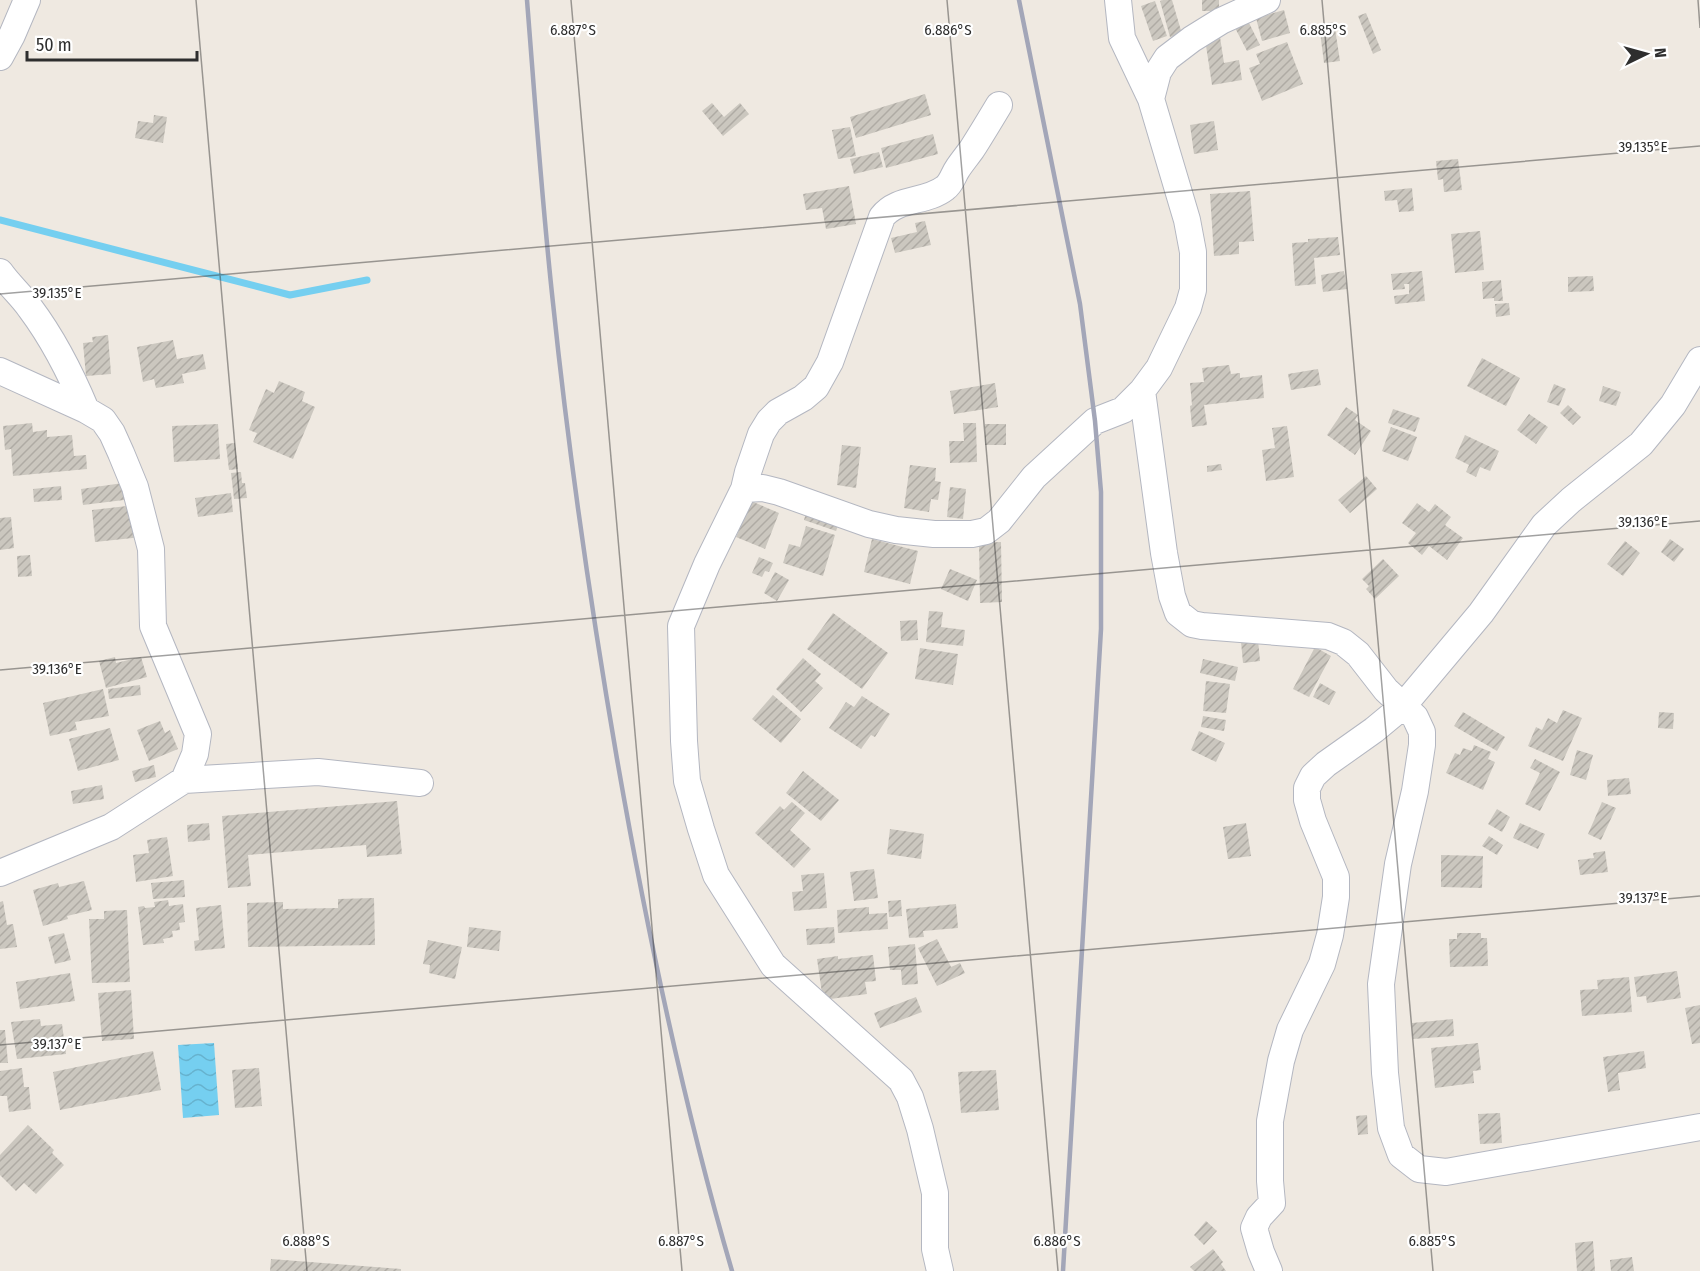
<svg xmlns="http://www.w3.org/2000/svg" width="1700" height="1271" font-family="'Fira Sans Condensed',sans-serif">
  <defs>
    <pattern id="water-waves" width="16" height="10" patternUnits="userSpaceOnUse" patternTransform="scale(1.5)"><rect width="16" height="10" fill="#75cff0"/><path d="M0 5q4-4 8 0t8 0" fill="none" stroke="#66b2ce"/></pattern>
    <pattern id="building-hatch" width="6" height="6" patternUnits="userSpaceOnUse" patternTransform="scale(1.5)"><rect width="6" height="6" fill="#cbc7bf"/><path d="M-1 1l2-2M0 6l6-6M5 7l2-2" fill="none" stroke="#afaba4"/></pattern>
  </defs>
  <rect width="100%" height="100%" fill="#efe9e1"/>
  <path fill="url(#water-waves)" d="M214,1043L219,1115L183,1118L178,1045Z"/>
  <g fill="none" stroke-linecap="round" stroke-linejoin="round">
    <path stroke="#75cff0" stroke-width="7" d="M0,220L290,295L367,280"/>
  </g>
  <path fill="url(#building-hatch)" d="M1163,0H1172L1182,34L1170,37L1160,1Z
    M1202,0H1219V11H1202Z
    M1155,1L1167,36L1153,41L1141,6Z
    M1284,10L1290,33L1262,41L1256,18Z
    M1366,13L1381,50L1373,54L1358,16Z
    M1246,17L1260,45L1247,51L1233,24Z
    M1334,22L1340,61L1324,63L1319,24Z
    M1220,37L1224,63L1239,60L1242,80L1212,85L1205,39Z
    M1287,42L1303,84L1262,101L1249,68L1260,64L1256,54Z
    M925,94L931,115L856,138L850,117Z
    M712,103L724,117L740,103L749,114L723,136L702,111Z
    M154,115L167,117L163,143L135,138L138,121L153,123Z
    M1214,121L1218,150L1194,154L1190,125Z
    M850,127L856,156L838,159L832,130Z
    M933,134L938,154L886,168L881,148Z
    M879,152L883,167L854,174L850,159Z
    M1458,159L1462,190L1444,192L1443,179L1438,180L1436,161Z
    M849,186L856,224L826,229L822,208L806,210L803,194Z
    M1412,188L1414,211L1399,212L1397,200L1385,201L1384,191Z
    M1250,191L1254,241L1239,242V254L1214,256L1210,194Z
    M925,221L931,245L895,253L891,238L917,232L915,223Z
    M1480,231L1484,270L1455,273L1451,234Z
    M1338,237L1340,255L1314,258L1316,284L1295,286L1292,243L1308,242V239Z
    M1344,271L1347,289L1323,292L1321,275Z
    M1422,271L1425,301L1395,304L1394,296L1409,294V284H1404L1405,289L1393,290L1391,274Z
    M1593,276L1594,291L1568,292V277Z
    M1501,280L1503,301H1494V298L1483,299L1482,282Z
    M1509,303L1510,315L1496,317L1495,304Z
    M108,335L111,374L86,376L83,343L93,342L92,337Z
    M173,340L177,359L203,354L206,369L182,374L184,383L156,388L154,379L143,382L137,347Z
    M1482,358L1520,378L1506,406L1467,386Z
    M1229,365L1231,374L1240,373V378L1262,375L1264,398L1204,405L1207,425L1192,427L1190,406L1192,405L1190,383L1204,382L1202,368Z
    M1318,369L1321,385L1291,390L1288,374Z
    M279,381L305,392L302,401L315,407L293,459L253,442L257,433L249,430L266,389L274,393Z
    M995,383L998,407L954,414L950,391Z
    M1554,384L1566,389L1559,406L1547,402Z
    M1603,386L1621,392L1616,406L1599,401Z
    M1568,405L1581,417L1573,425L1560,413Z
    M1346,407L1358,415L1355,420L1371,431L1355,455L1327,435Z
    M1393,409L1420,418L1415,432L1388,423Z
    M1529,414L1548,427L1536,444L1517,430Z
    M32,423L33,432L47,430V437L72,435L74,456L86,455L87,469L13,476L11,449L5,450L3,426Z
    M963,423H976L977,462L950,463L949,441H964Z
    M218,424L220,459L174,462L172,426Z
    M985,424H1006V445H985Z
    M1287,426L1294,477L1266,481L1262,450L1275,448L1272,428Z
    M1391,427L1417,437L1408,461L1382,451Z
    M1465,435L1499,451L1490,471L1480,467L1476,477L1466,472L1469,465L1455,458Z
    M235,443L238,469L229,470L226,444Z
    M842,445L861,447L856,488L837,485Z
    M1221,464L1222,470L1207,472V466Z
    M910,465L936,468L935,481L941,482L938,500L931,499L929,512L904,508Z
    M241,472L242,483H245L247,498L234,499L231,473Z
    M1366,476L1377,489L1350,513L1338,500Z
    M130,482L132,499L83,505L81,489Z
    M61,486L62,500L34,502L33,489Z
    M950,487L966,489L963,519L947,517Z
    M231,493L233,512L198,517L195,498Z
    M751,501L779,513L765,549L736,537Z
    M1417,503L1429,512L1435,504L1451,517L1445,525L1463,538L1447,560L1429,546L1422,555L1408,543L1416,533L1402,523Z
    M127,506L129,519L139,518L142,537L95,542L92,510Z
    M807,509L840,520L836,531L804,520Z
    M11,517L14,548L0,550V518Z
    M806,526L835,535L823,576L783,563L789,544L800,547Z
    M872,539L918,551L910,584L864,572Z
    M1670,539L1684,549L1674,562L1661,552Z
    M1625,541L1640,553L1623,576L1607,564Z
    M1001,542L1002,602L980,603L979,543Z
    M30,555L32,576L18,577L17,556Z
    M759,557L773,563L769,572L765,571L762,577L752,573Z
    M1383,559L1399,576L1375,599L1366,589L1369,586L1362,579Z
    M950,569L977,580L968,601L941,589Z
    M775,572L789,580L777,601L764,593Z
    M929,611L943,612L941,627L965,630L963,646L926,642Z
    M833,613L888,653L862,689L807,649Z
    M917,620L918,640L901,641L900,621Z
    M1258,640L1260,661L1243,663L1241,642Z
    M1315,647L1331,656L1309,697L1293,689Z
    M920,648L958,654L953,685L915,679Z
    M115,657L116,663L141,657L147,677L106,688L99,661Z
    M803,658L821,674L815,681L823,688L801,712L776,689Z
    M1203,659L1238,667L1235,681L1200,673Z
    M1206,681L1230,684L1226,713L1203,711Z
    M1320,683L1336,692L1329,705L1313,697Z
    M140,685L141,695L109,699L108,689Z
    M103,689L109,716L75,722L77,730L50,736L43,703Z
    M773,695L801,719L781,743L752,719Z
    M862,696L890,714L875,737L871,735L861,749L829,728L846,702L854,707Z
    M1563,710L1582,718L1563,761L1528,746L1536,727L1542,730L1548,718L1557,723Z
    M1463,712L1505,737L1497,751L1454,726Z
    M1659,712L1674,713L1673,729L1658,728Z
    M1203,716L1226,720L1224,731L1201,727Z
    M160,721L165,733L170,730L178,749L149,761L137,730Z
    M110,728L119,760L78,771L69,739Z
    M1199,731L1225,743L1216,762L1191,750Z
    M1474,745L1491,752L1488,759L1495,762L1483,790L1446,773L1455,753L1460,755L1463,748L1472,751Z
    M1577,750L1593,755L1586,780L1570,775Z
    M1535,759L1560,772L1540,811L1525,804L1540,773L1530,768Z
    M154,765L156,777L135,782L132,771Z
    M803,771L839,800L821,821L786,793Z
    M1629,778L1631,794L1608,796L1607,780Z
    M102,785L104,799L73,804L71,791Z
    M397,801L402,854L367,857L366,845L248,855L251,886L228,888L222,816Z
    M792,802L805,813L790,830L811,849L794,868L755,833L780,806L784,810Z
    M1602,802L1616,808L1601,840L1588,834Z
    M1497,809L1510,817L1502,832L1488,824Z
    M209,823L210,840L188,842L187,825Z
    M1246,823L1251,856L1228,859L1223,827Z
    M1520,823L1545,834L1538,849L1513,838Z
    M890,829L924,834L921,859L887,854Z
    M1489,836L1503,845L1497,855L1482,846Z
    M167,837L173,876L136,882L133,855L149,853L147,840Z
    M1605,851L1608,872L1580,875L1578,860L1594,858L1593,853Z
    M1441,855L1483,856L1482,888L1441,887Z
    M874,869L878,898L854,901L850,872Z
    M824,873L827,908L794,911L792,892L803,891L801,875Z
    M184,880L185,897L153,899L151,883Z
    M84,881L92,910L67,916L68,919L43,926L33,890L58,883L59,887Z
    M374,898L375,945L248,947L247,903L283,902V909L338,908V899Z
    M168,900L169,906L183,904L185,922L179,923L180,930L172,931L173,937L163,939L164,943L143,945L138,907L144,906L145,908L155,907L154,902Z
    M901,900L902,916L889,917L888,901Z
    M3,901L7,925L13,924L17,947L0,949V902Z
    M956,904L958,928L923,931L924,937L909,938L906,909Z
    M221,905L225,948L195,951L194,941L199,940L196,908Z
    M869,907V914L887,913L888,929L838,933L837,910Z
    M127,910L130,982L92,983L89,919H104V911Z
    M469,927L501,931L499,951L467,947Z
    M834,927L835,943L807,945L806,929Z
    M64,933L71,960L55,964L48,937Z
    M1457,933H1481V938H1487L1488,966L1450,967L1449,939H1457Z
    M937,939L951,967L960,963L965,973L937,986L918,948Z
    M428,940L462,947L455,979L429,973L430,965L423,964Z
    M915,944L918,984L902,985L901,970H890L888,947Z
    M873,955L876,981L865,982L867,994L823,1000L817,959L838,956V959Z
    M1677,971L1681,998L1647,1003L1646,996L1637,997L1634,977Z
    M70,973L75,1001L20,1009L16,982Z
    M1629,977L1632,1012L1582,1016L1580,990L1598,989L1597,980Z
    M131,990L134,1039L102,1041L98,993Z
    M916,997L922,1012L880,1028L874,1013Z
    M1700,1005V1043L1692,1044L1685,1008Z
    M40,1019L41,1026L62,1024L66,1054L17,1059L11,1022Z
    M1453,1019L1454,1036L1413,1039L1412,1023Z
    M0,1030H5L8,1063H0Z
    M1478,1043L1481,1070L1473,1071L1474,1083L1435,1088L1431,1048Z
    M153,1051L161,1090L60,1110L53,1072Z
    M1644,1051L1646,1068L1618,1073L1620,1090L1608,1092L1603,1057Z
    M22,1068L24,1087H29L31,1109L9,1112L7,1096H0V1071Z
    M259,1068L262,1106L235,1108L232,1070Z
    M996,1070L999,1110L961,1113L958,1072Z
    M1500,1113L1502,1143L1480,1144L1478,1114Z
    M1367,1115L1368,1134L1358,1135L1356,1116Z
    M28,1125L54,1150L52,1153L64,1165L36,1194L24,1183L16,1191L0,1175V1155Z
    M1206,1221L1217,1231L1204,1245L1194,1235Z
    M1593,1241L1595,1271H1577L1575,1243Z
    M1213,1249L1223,1262L1221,1264L1226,1271H1194L1190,1267Z
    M1632,1257L1634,1271H1611L1610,1260Z
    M271,1259L401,1269V1271H270Z"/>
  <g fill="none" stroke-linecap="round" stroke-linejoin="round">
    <defs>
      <path id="minor" d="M0,57L12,35L27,0
        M1151,99L1158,72L1167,58L1192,39L1221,21L1267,0
        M0,272C9,285 21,295 30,308C54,340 71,374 86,410
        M0,371L86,410L103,420L112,433L121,453L135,487L151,549L153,626L198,734L195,754L184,780L318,772L420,783
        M1142,391L1164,553L1172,596L1178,613L1192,624L1202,626L1328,636L1343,642L1358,654L1386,690L1415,717L1422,732V745L1415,791L1398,864L1381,984L1385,1073L1391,1128L1401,1155L1419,1169L1446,1172L1700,1127
        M744,489L763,488L779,492L869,524L896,530L934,534H972L986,531L999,521L1034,477L1095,421L1123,410L1142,391L1159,368L1188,308L1193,290V252L1187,220L1151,99L1122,38L1118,0
        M0,873L111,827L184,780
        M940,1271L935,1249V1193L920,1129L910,1097L901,1080L773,965L716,875L701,829L687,781L684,741L681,626L707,564L744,489L748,472L761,434L769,421L778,412L803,398L816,387L830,362L882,217C897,197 926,203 945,188C952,183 953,175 958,168C962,162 967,156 972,149C981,135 990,120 999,105
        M1269,1271L1261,1252L1254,1228L1259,1217L1272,1203L1270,1181V1121L1281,1061L1290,1030L1322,964L1330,935L1336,897V877L1313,821L1307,800V788L1313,776L1326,764L1374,730L1403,706L1481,613L1544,525L1571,500L1641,444L1673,405L1700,360"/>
    </defs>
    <use href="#minor" stroke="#b4b7c1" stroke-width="28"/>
    <use href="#minor" stroke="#fff" stroke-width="26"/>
    <path stroke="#a3a6b8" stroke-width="4.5" d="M527,0C535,101 542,203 553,303C569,456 591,608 617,759C647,931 683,1103 732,1271
      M1019,0L1080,304L1095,421L1101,492V629L1063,1271"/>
  </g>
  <path fill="none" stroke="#2e2e2e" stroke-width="1.5" stroke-opacity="0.45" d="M196,0L307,1271M571,0L682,1271M947,0L1058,1271M1322,0L1433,1271M1698,0L1700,28M0,294L1700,146M0,670L1700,521M0,1045L1700,896"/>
  <g font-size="15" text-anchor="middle" fill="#2e2e2e" stroke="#fff" stroke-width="4.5" stroke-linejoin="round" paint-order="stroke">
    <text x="948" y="35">6.886°S</text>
    <text x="1323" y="35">6.885°S</text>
    <text x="573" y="35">6.887°S</text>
    <text x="1643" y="152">39.135°E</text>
    <text x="57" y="298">39.135°E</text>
    <text x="1643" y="527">39.136°E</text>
    <text x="57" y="674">39.136°E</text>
    <text x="1643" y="903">39.137°E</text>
    <text x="57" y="1049">39.137°E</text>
    <text x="306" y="1246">6.888°S</text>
    <text x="681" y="1246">6.887°S</text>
    <text x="1057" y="1246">6.886°S</text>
    <text x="1432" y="1246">6.885°S</text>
  </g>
  <g transform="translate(1646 54) rotate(85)" stroke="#ffffff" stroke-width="4.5" paint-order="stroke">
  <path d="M0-4.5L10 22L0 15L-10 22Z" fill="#2e2e2e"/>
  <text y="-9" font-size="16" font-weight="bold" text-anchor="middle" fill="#2e2e2e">N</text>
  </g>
  <path d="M27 51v9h170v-9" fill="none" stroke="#2e2e2e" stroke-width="3"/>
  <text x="36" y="51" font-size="18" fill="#2e2e2e" stroke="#ffffff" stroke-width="4.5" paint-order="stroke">50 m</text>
</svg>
